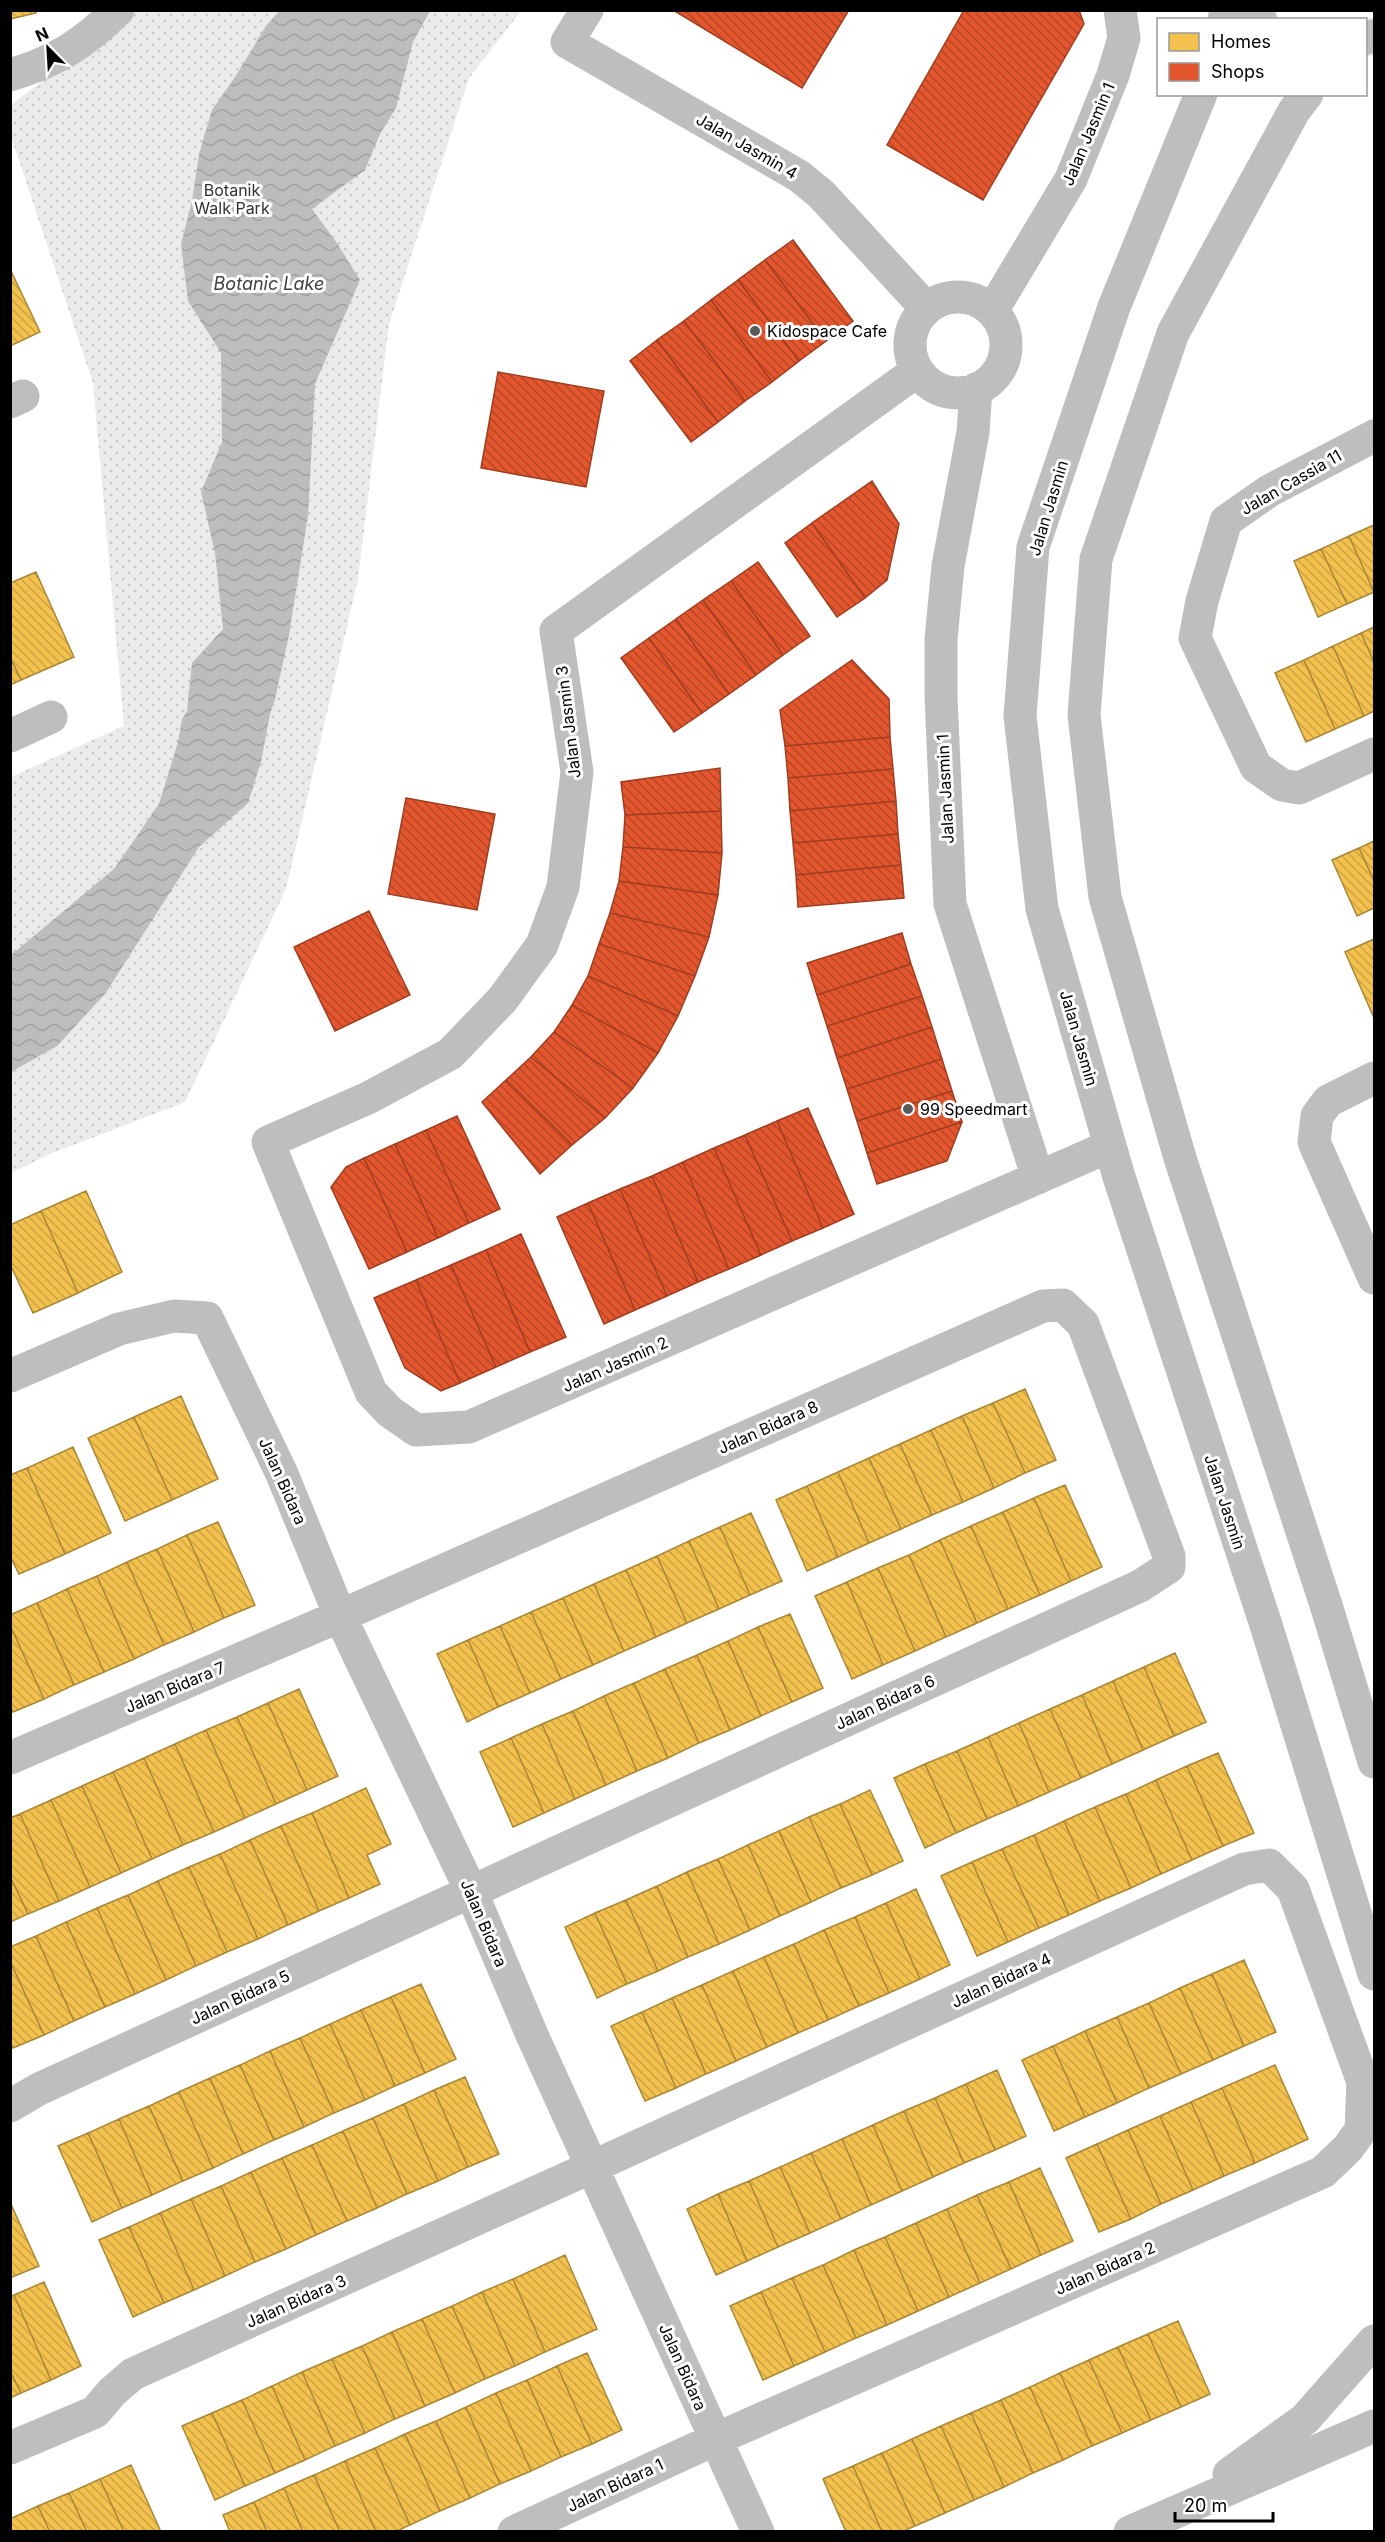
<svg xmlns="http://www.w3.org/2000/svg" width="1385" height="2542" font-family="Inter,sans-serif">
  <defs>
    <pattern id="park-dots" width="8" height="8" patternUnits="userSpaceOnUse" patternTransform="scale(1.5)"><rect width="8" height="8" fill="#ebebeb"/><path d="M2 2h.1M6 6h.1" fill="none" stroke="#c8c8c8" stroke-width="1.8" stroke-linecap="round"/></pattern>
    <pattern id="water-waves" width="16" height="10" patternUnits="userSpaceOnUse" patternTransform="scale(1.5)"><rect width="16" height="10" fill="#bdbdbd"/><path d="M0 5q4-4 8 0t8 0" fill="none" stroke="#a1a1a1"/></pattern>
    <pattern id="homes-back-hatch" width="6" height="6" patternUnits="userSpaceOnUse" patternTransform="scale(1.5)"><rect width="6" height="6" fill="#f2c14e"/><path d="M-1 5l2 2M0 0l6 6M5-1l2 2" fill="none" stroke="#cea442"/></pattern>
    <pattern id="shops-back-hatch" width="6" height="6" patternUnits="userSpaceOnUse" patternTransform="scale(1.5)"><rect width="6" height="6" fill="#e4572e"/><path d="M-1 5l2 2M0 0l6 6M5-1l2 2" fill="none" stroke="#b64625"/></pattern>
  </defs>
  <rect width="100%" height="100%" fill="#fff"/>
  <path fill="url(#park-dots)" d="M133,11H521L469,78L389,324L358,579L286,889L185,1102L50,1154L11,1173V777L124,726L93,383L11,136V105Z"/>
  <path fill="url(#water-waves)" d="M280,10L430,11L413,42L396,108L380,134L365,170L312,209L337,243L360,280L315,384L308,516L289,635L275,699L270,714L261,762L248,803L199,847L105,994L57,1046L11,1072V955L114,869L159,804L178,742L182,719L187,711L192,663L223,629L215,553L201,492L222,442L221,353L188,301L181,244L192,201L199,154L212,110L237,74L266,26Z"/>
  <path fill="url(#homes-back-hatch)" stroke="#a98737" stroke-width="1.5" d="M10,10H35L36,13L10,19Z
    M10,269L40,332L10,346Z
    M1374,525V592L1349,536Z
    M1349,536L1374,592L1347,604L1321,549Z
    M1321,549L1347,604L1318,617L1294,561Z
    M36,572L74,657L21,680L10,657V583Z
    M1374,627V662L1361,633Z
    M1361,633L1374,662V711L1364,716L1333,646Z
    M1333,646L1364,716L1335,729L1304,660Z
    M10,657L21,680L10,685Z
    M1304,660L1335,729L1306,742L1275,673Z
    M1374,841V881L1359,848Z
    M1359,848L1374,881V908L1357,916L1332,860Z
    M1374,939V1018L1345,952Z
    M86,1191L122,1272L78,1293L41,1211Z
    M41,1211L78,1293L33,1313L10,1264V1225Z
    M1025,1389L1056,1460L1025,1473L993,1403Z
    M181,1396L218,1479L172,1500L134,1417Z
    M993,1403L1025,1473L994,1488L962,1416Z
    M962,1416L994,1488L963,1502L931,1430Z
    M134,1417L172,1500L125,1521L88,1438Z
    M931,1430L963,1502L932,1515L900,1444Z
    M900,1444L932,1515L901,1529L869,1458Z
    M73,1447L111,1533L65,1554L27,1468Z
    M869,1458L901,1529L869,1543L838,1472Z
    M27,1468L65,1554L19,1574L10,1556V1475Z
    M838,1472L869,1543L838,1557L807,1486Z
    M1065,1485L1102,1567L1071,1581L1034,1498Z
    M807,1486L838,1557L807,1571L776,1500Z
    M1034,1498L1071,1581L1040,1595L1003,1512Z
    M1003,1512L1040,1595L1008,1609L971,1526Z
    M751,1513L782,1581L750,1595L720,1527Z
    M218,1522L255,1605L224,1618L187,1535Z
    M971,1526L1008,1609L977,1623L940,1540Z
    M720,1527L750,1595L719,1609L689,1541Z
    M187,1535L224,1618L194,1632L157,1549Z
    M940,1540L977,1623L946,1637L909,1555Z
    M689,1541L719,1609L687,1623L657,1556Z
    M157,1549L194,1632L164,1645L127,1562Z
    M909,1555L946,1637L915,1651L878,1568Z
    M657,1556L687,1623L656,1637L626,1570Z
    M127,1562L164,1645L134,1659L97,1576Z
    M878,1568L915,1651L883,1665L847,1582Z
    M626,1570L656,1637L624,1651L594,1584Z
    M97,1576L134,1659L104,1672L67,1589Z
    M847,1582L883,1665L852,1679L815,1596Z
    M594,1584L624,1651L593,1665L563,1598Z
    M67,1589L104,1672L74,1685L37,1603Z
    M563,1598L593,1665L561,1679L531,1612Z
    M37,1603L74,1685L44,1699L10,1625V1615Z
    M531,1612L561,1679L530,1693L500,1626Z
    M790,1614L823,1688L792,1702L758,1627Z
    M10,1625L44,1699L13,1712L10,1706Z
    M500,1626L530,1693L498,1707L468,1640Z
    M758,1627L792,1702L761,1716L728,1641Z
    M468,1640L498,1707L467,1722L437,1654Z
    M728,1641L761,1716L730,1730L697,1655Z
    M1175,1653L1206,1722L1174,1736L1144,1667Z
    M697,1655L730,1730L699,1743L665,1669Z
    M1144,1667L1174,1736L1143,1750L1113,1681Z
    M665,1669L699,1743L668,1758L634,1683Z
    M1113,1681L1143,1750L1112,1764L1082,1695Z
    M634,1683L668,1758L637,1771L604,1696Z
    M299,1689L338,1776L307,1790L268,1703Z
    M1082,1695L1112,1764L1081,1778L1050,1709Z
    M604,1696L637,1771L606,1785L573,1711Z
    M268,1703L307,1790L276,1804L237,1717Z
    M1050,1709L1081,1778L1049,1792L1019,1723Z
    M573,1711L606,1785L575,1799L542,1724Z
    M237,1717L276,1804L245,1818L206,1730Z
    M1019,1723L1049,1792L1018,1806L988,1737Z
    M542,1724L575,1799L544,1813L511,1738Z
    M206,1730L245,1818L214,1832L175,1744Z
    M988,1737L1018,1806L987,1819L957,1751Z
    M511,1738L544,1813L513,1827L480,1752Z
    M175,1744L214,1832L183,1845L144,1758Z
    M957,1751L987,1819L956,1833L925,1764Z
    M1218,1753L1254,1833L1223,1846L1187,1766Z
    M144,1758L183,1845L152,1859L113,1772Z
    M925,1764L956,1833L925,1848L894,1778Z
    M1187,1766L1223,1846L1192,1860L1156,1780Z
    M113,1772L152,1859L121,1873L82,1786Z
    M1156,1780L1192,1860L1161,1874L1126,1794Z
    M82,1786L121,1873L90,1887L51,1800Z
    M366,1788L391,1844L367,1855L380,1884L349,1898L312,1813Z
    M870,1790L903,1861L872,1875L840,1804Z
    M1126,1794L1161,1874L1131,1888L1095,1807Z
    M51,1800L90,1887L59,1901L20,1814Z
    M840,1804L872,1875L841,1888L809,1817Z
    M1095,1807L1131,1888L1100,1901L1064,1821Z
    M312,1813L349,1898L319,1911L281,1826Z
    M20,1814L59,1901L28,1914L10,1876V1818Z
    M809,1817L841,1888L811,1902L779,1831Z
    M1064,1821L1100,1901L1069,1915L1034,1835Z
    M281,1826L319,1911L288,1925L250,1840Z
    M779,1831L811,1902L780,1916L748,1845Z
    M1034,1835L1069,1915L1039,1928L1002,1849Z
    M250,1840L288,1925L258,1939L220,1854Z
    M748,1845L780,1916L750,1930L718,1859Z
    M1002,1849L1039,1928L1008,1942L972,1862Z
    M220,1854L258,1939L227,1952L189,1867Z
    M718,1859L750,1930L719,1944L687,1872Z
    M972,1862L1008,1942L977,1956L941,1876Z
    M189,1867L227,1952L196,1966L158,1881Z
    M687,1872L719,1944L688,1957L657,1886Z
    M10,1876L28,1914L10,1922Z
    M158,1881L196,1966L166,1980L128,1895Z
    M657,1886L688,1957L658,1971L626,1900Z
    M916,1889L950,1965L920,1979L886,1903Z
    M128,1895L166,1980L135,1994L97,1908Z
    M626,1900L658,1971L627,1984L595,1913Z
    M886,1903L920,1979L889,1993L855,1917Z
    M97,1908L135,1994L105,2007L66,1922Z
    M595,1913L627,1984L597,1998L565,1927Z
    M855,1917L889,1993L859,2006L824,1930Z
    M66,1922L105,2007L74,2021L36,1936Z
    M824,1930L859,2006L828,2020L794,1944Z
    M36,1936L74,2021L44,2035L10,1961V1947Z
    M794,1944L828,2020L798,2033L764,1957Z
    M764,1957L798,2033L767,2047L733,1971Z
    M1244,1960L1276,2032L1244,2046L1212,1974Z
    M10,1961L44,2035L13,2048L10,2042Z
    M733,1971L767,2047L736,2061L702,1985Z
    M1212,1974L1244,2046L1213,2060L1180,1988Z
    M421,1984L456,2059L425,2073L391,1997Z
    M702,1985L736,2061L706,2074L672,1998Z
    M1180,1988L1213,2060L1181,2074L1149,2003Z
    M391,1997L425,2073L395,2086L361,2010Z
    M672,1998L706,2074L676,2088L642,2012Z
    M1149,2003L1181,2074L1149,2088L1117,2017Z
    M361,2010L395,2086L365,2100L330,2024Z
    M642,2012L676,2088L645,2101L611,2026Z
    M1117,2017L1149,2088L1117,2103L1085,2031Z
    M330,2024L365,2100L334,2113L300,2038Z
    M1085,2031L1117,2103L1085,2117L1053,2046Z
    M300,2038L334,2113L304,2127L270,2051Z
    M1053,2046L1085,2117L1054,2131L1022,2060Z
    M270,2051L304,2127L274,2140L240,2065Z
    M240,2065L274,2140L243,2154L210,2078Z
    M1275,2065L1308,2139L1255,2163L1222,2088Z
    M997,2070L1026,2136L995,2150L966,2084Z
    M465,2077L499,2154L468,2167L434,2090Z
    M210,2078L243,2154L213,2168L179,2092Z
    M966,2084L995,2150L964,2163L935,2098Z
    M1222,2088L1255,2163L1224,2176L1191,2102Z
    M434,2090L468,2167L438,2181L404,2104Z
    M179,2092L213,2168L183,2181L149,2106Z
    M935,2098L964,2163L933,2177L904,2111Z
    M1191,2102L1224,2176L1193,2190L1160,2116Z
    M404,2104L438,2181L407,2194L373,2118Z
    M149,2106L183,2181L152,2195L119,2119Z
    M904,2111L933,2177L902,2191L873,2125Z
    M1160,2116L1193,2190L1161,2204L1128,2130Z
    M373,2118L407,2194L377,2208L343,2131Z
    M119,2119L152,2195L122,2208L88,2133Z
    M873,2125L902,2191L871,2205L842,2139Z
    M1128,2130L1161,2204L1131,2219L1097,2144Z
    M343,2131L377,2208L347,2221L312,2145Z
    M88,2133L122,2208L92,2222L58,2146Z
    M842,2139L871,2205L841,2219L811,2153Z
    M1097,2144L1131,2219L1099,2232L1066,2158Z
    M312,2145L347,2221L316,2235L282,2158Z
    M811,2153L841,2219L810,2233L780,2167Z
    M282,2158L316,2235L286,2249L251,2172Z
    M780,2167L810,2233L778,2247L749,2181Z
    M1040,2168L1073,2241L1041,2255L1009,2182Z
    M251,2172L286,2249L255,2262L221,2186Z
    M749,2181L778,2247L747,2261L718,2194Z
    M1009,2182L1041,2255L1011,2269L977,2195Z
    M221,2186L255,2262L225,2276L191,2199Z
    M718,2194L747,2261L716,2275L687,2209Z
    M977,2195L1011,2269L980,2283L947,2209Z
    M191,2199L225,2276L194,2290L160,2213Z
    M10,2202L39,2266L10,2278Z
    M947,2209L980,2283L949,2297L916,2223Z
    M160,2213L194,2290L164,2303L129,2227Z
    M916,2223L949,2297L918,2311L885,2237Z
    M129,2227L164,2303L133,2317L99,2240Z
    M885,2237L918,2311L887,2325L854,2250Z
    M854,2250L887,2325L856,2338L823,2265Z
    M565,2255L597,2329L545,2352L513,2279Z
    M823,2265L856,2338L825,2352L792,2278Z
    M792,2278L825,2352L794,2366L761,2292Z
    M513,2279L545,2352L515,2366L482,2292Z
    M44,2282L81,2366L51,2380L14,2295Z
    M482,2292L515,2366L485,2379L452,2306Z
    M761,2292L794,2366L763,2380L730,2306Z
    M14,2295L51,2380L21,2393L10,2371V2297Z
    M452,2306L485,2379L455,2393L422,2319Z
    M422,2319L455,2393L425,2406L392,2332Z
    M1178,2321L1210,2394L1181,2407L1148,2334Z
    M392,2332L425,2406L395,2419L362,2346Z
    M1148,2334L1181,2407L1151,2420L1118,2347Z
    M362,2346L395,2419L365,2433L332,2359Z
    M1118,2347L1151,2420L1122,2433L1089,2360Z
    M587,2353L622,2430L592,2444L557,2366Z
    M332,2359L365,2433L335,2446L302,2372Z
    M1089,2360L1122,2433L1092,2446L1060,2373Z
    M557,2366L592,2444L561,2457L527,2380Z
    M10,2371L21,2393L10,2398Z
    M302,2372L335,2446L305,2460L272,2386Z
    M1060,2373L1092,2446L1063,2460L1030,2387Z
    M527,2380L561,2457L531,2471L496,2393Z
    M272,2386L305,2460L275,2473L242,2400Z
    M1030,2387L1063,2460L1033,2473L1001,2400Z
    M496,2393L531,2471L500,2484L466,2407Z
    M242,2400L275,2473L245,2486L212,2413Z
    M1001,2400L1033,2473L1004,2487L971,2413Z
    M466,2407L500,2484L470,2498L436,2421Z
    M212,2413L245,2486L215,2500L182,2426Z
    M971,2413L1004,2487L974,2500L941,2426Z
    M436,2421L470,2498L440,2511L405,2434Z
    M941,2426L974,2500L945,2513L912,2439Z
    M405,2434L440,2511L410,2525L375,2448Z
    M912,2439L945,2513L915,2526L882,2453Z
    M375,2448L410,2525L395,2532H376L345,2461Z
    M882,2453L915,2526L902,2532H882L853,2466Z
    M345,2461L376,2532H340L314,2475Z
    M131,2465L161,2532H124L100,2479Z
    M853,2466L882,2532H846L823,2479Z
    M314,2475L340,2532H303L284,2488Z
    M100,2479L124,2532H87L69,2493Z
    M284,2488L303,2532H267L254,2502Z
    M69,2493L87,2532H50L38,2506Z
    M254,2502L267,2532H230L223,2515Z
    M38,2506L50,2532H12L10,2519Z"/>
  <path fill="url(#shops-back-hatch)" stroke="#a03d20" stroke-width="1.5" d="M673,10H849L802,88Z
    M964,10H1079L1084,24L983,200L887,145Z
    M793,240L853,321L826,341L765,260Z
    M765,260L826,341L799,361L738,280Z
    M738,280L799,361L772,382L711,300Z
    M711,300L772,382L745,401L684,321Z
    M684,321L745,401L718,422L657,340Z
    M657,340L718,422L691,442L630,361Z
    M498,372L604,391L586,487L481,468Z
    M872,481L899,524L887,580L865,598L812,523Z
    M812,523L865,598L837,617L785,543Z
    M758,562L810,636L783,655L731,581Z
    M731,581L783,655L756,675L703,600Z
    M703,600L756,675L729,694L676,619Z
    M676,619L729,694L702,713L649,638Z
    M649,638L702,713L674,732L621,658Z
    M852,660L889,699L890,737L785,746L780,710Z
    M890,737L893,769L788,778L785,746Z
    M720,768L721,811L625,815L621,782Z
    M893,769L896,801L790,811L788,778Z
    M406,798L495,814L477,910L388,894Z
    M896,801L898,834L793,843L790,811Z
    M721,811L722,853L623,847L625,815Z
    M898,834L901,865L796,875L793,843Z
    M623,847L722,853L718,895L619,881Z
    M901,865L904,898L798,907L796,875Z
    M619,881L718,895L709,937L610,913Z
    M369,911L410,995L335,1031L294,947Z
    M610,913L709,937L695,976L599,944Z
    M902,933L911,964L817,995L807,963Z
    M599,944L695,976L678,1016L588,976Z
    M911,964L922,996L827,1026L817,995Z
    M588,976L678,1016L658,1053L572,1005Z
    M922,996L932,1027L837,1058L827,1026Z
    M572,1005L658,1053L633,1088L554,1032Z
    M932,1027L942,1059L847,1089L837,1058Z
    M554,1032L633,1088L605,1118L531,1057Z
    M531,1057L605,1118L572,1145L506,1080Z
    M942,1059L952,1091L857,1121L847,1089Z
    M506,1080L572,1145L540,1174L482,1102Z
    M952,1091L962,1122L867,1153L857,1121Z
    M808,1108L854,1214L823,1228L777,1121Z
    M457,1116L500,1209L469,1223L426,1130Z
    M777,1121L823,1228L792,1241L745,1135Z
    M962,1122L947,1161L877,1184L867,1153Z
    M426,1130L469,1223L438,1238L395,1144Z
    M745,1135L792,1241L761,1255L714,1148Z
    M395,1144L438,1238L407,1252L364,1158Z
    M714,1148L761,1255L729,1269L683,1162Z
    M364,1158L407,1252L369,1269L331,1187L346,1167Z
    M683,1162L729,1269L698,1282L652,1176Z
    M652,1176L698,1282L667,1296L620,1189Z
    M620,1189L667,1296L635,1310L588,1203Z
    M588,1203L635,1310L604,1324L557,1217Z
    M521,1234L566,1337L530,1352L486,1250Z
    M486,1250L530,1352L496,1367L451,1265Z
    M451,1265L496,1367L460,1383L416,1280Z
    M416,1280L460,1383L441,1391L405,1368L374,1298Z"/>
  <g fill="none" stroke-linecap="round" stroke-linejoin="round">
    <defs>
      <path id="major" d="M1251,10L1260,20
        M1366,38L1374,36"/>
    </defs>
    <use href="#major" stroke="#dbdbdb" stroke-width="36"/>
    <path stroke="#bebebe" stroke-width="33" d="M587,10L567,42L799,176L821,194L926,308
      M1224,20L1226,10
      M10,75C57,61 83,44 118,10
      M1201,94L1114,307L1033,547L1020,716L1042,909L1119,1177L1266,1625L1374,1974
      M1307,94L1294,111L1173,333L1096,559L1084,715L1105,897L1180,1158L1326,1605L1374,1762
      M910 345a48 48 0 1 1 96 0a48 48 0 1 1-96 0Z
      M992,311L1071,179L1113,75L1124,38L1120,10
      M917,371L556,631L577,772L563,887L542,945L502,1000L450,1054L368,1098L268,1142L371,1392L390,1412L416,1430L469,1427L1110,1146
      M976,389L973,432L948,566L941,639V696L950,904L1038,1178
      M10,402L23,396
      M1374,436L1269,491L1226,521L1202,601L1195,638L1256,767L1282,785L1299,788L1374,754
      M10,736L51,717
      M1374,1078L1328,1101L1317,1116L1314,1142L1374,1278
      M10,1376L119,1329L174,1316L207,1318L282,1474L340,1616L471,1891L532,2035L758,2532
      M10,1758L340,1616L1043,1306L1063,1305L1083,1324L1169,1556V1567L1140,1586L39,2089L10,2106
      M10,2448L95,2412L112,2392L133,2374L592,2167L1244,1869L1269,1865L1293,1889L1363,2082L1361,2130L1348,2148L1323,2172L716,2439L514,2532
      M1229,2474L1305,2419L1374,2341
      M1130,2532L1374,2426"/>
    <use href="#major" stroke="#bebebe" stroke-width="33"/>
  </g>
  <g fill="#595959" stroke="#fff" stroke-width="2">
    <circle cx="755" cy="331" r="6"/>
    <circle cx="908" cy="1109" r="6"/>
  </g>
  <g text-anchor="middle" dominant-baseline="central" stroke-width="6" stroke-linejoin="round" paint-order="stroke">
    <g font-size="16" fill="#000" stroke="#fff">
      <text transform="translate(1088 134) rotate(-67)">Jalan Jasmin 1</text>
      <text transform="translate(747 146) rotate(30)">Jalan Jasmin 4</text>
      <text transform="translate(1291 482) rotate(-30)">Jalan Cassia 11</text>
      <text transform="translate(1048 508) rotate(-73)">Jalan Jasmin</text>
      <text transform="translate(568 722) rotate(-97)">Jalan Jasmin 3</text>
      <text transform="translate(945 789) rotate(-93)">Jalan Jasmin 1</text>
      <text transform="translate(1079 1038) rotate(74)">Jalan Jasmin</text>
      <text transform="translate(615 1364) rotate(-24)">Jalan Jasmin 2</text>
      <text transform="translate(768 1427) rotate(-24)">Jalan Bidara 8</text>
      <text transform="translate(283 1481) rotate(66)">Jalan Bidara</text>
      <text transform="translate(1225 1502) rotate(72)">Jalan Jasmin</text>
      <text transform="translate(175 1687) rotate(-23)">Jalan Bidara 7</text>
      <text transform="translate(885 1702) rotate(-25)">Jalan Bidara 6</text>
      <text transform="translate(484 1923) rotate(67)">Jalan Bidara</text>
      <text transform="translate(1001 1980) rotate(-25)">Jalan Bidara 4</text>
      <text transform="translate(240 1997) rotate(-25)">Jalan Bidara 5</text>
      <text transform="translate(1105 2268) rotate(-24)">Jalan Bidara 2</text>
      <text transform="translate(296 2301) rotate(-24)">Jalan Bidara 3</text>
      <text transform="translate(683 2367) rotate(66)">Jalan Bidara</text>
      <text transform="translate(615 2485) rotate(-25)">Jalan Bidara 1</text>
    </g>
    <g font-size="16" fill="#313131" stroke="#fff">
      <text x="232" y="190">Botanik<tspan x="232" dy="18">Walk Park</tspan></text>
    </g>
    <g font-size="16" fill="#000" stroke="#fff" text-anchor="start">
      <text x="767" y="331">Kidospace Cafe</text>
      <text x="920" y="1109">99 Speedmart</text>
    </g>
    <g font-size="18" font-style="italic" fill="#424242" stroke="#fff">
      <text x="269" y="283">Botanic Lake</text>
    </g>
  </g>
  <rect width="1385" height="2542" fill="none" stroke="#000000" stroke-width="24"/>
  <rect x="1157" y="18" width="210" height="78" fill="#ffffff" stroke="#999999" stroke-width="1.5"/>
  <rect x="1169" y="33" width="30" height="18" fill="#f2c14e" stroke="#999999" stroke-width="1.5"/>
  <text x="1211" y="48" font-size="18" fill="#000000">Homes</text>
  <rect x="1169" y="63" width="30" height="18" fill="#e4572e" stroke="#999999" stroke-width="1.5"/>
  <text x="1211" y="78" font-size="18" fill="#000000">Shops</text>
  <g transform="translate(48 48) rotate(336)" stroke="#ffffff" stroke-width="4.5" paint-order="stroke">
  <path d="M0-4.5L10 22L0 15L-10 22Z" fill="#000000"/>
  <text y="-9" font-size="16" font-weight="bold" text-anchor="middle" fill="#000000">N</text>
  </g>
  <path d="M1175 2512v9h98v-9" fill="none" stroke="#000000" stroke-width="3"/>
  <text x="1184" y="2512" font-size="18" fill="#000000" stroke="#ffffff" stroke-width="4.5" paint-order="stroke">20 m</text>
</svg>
